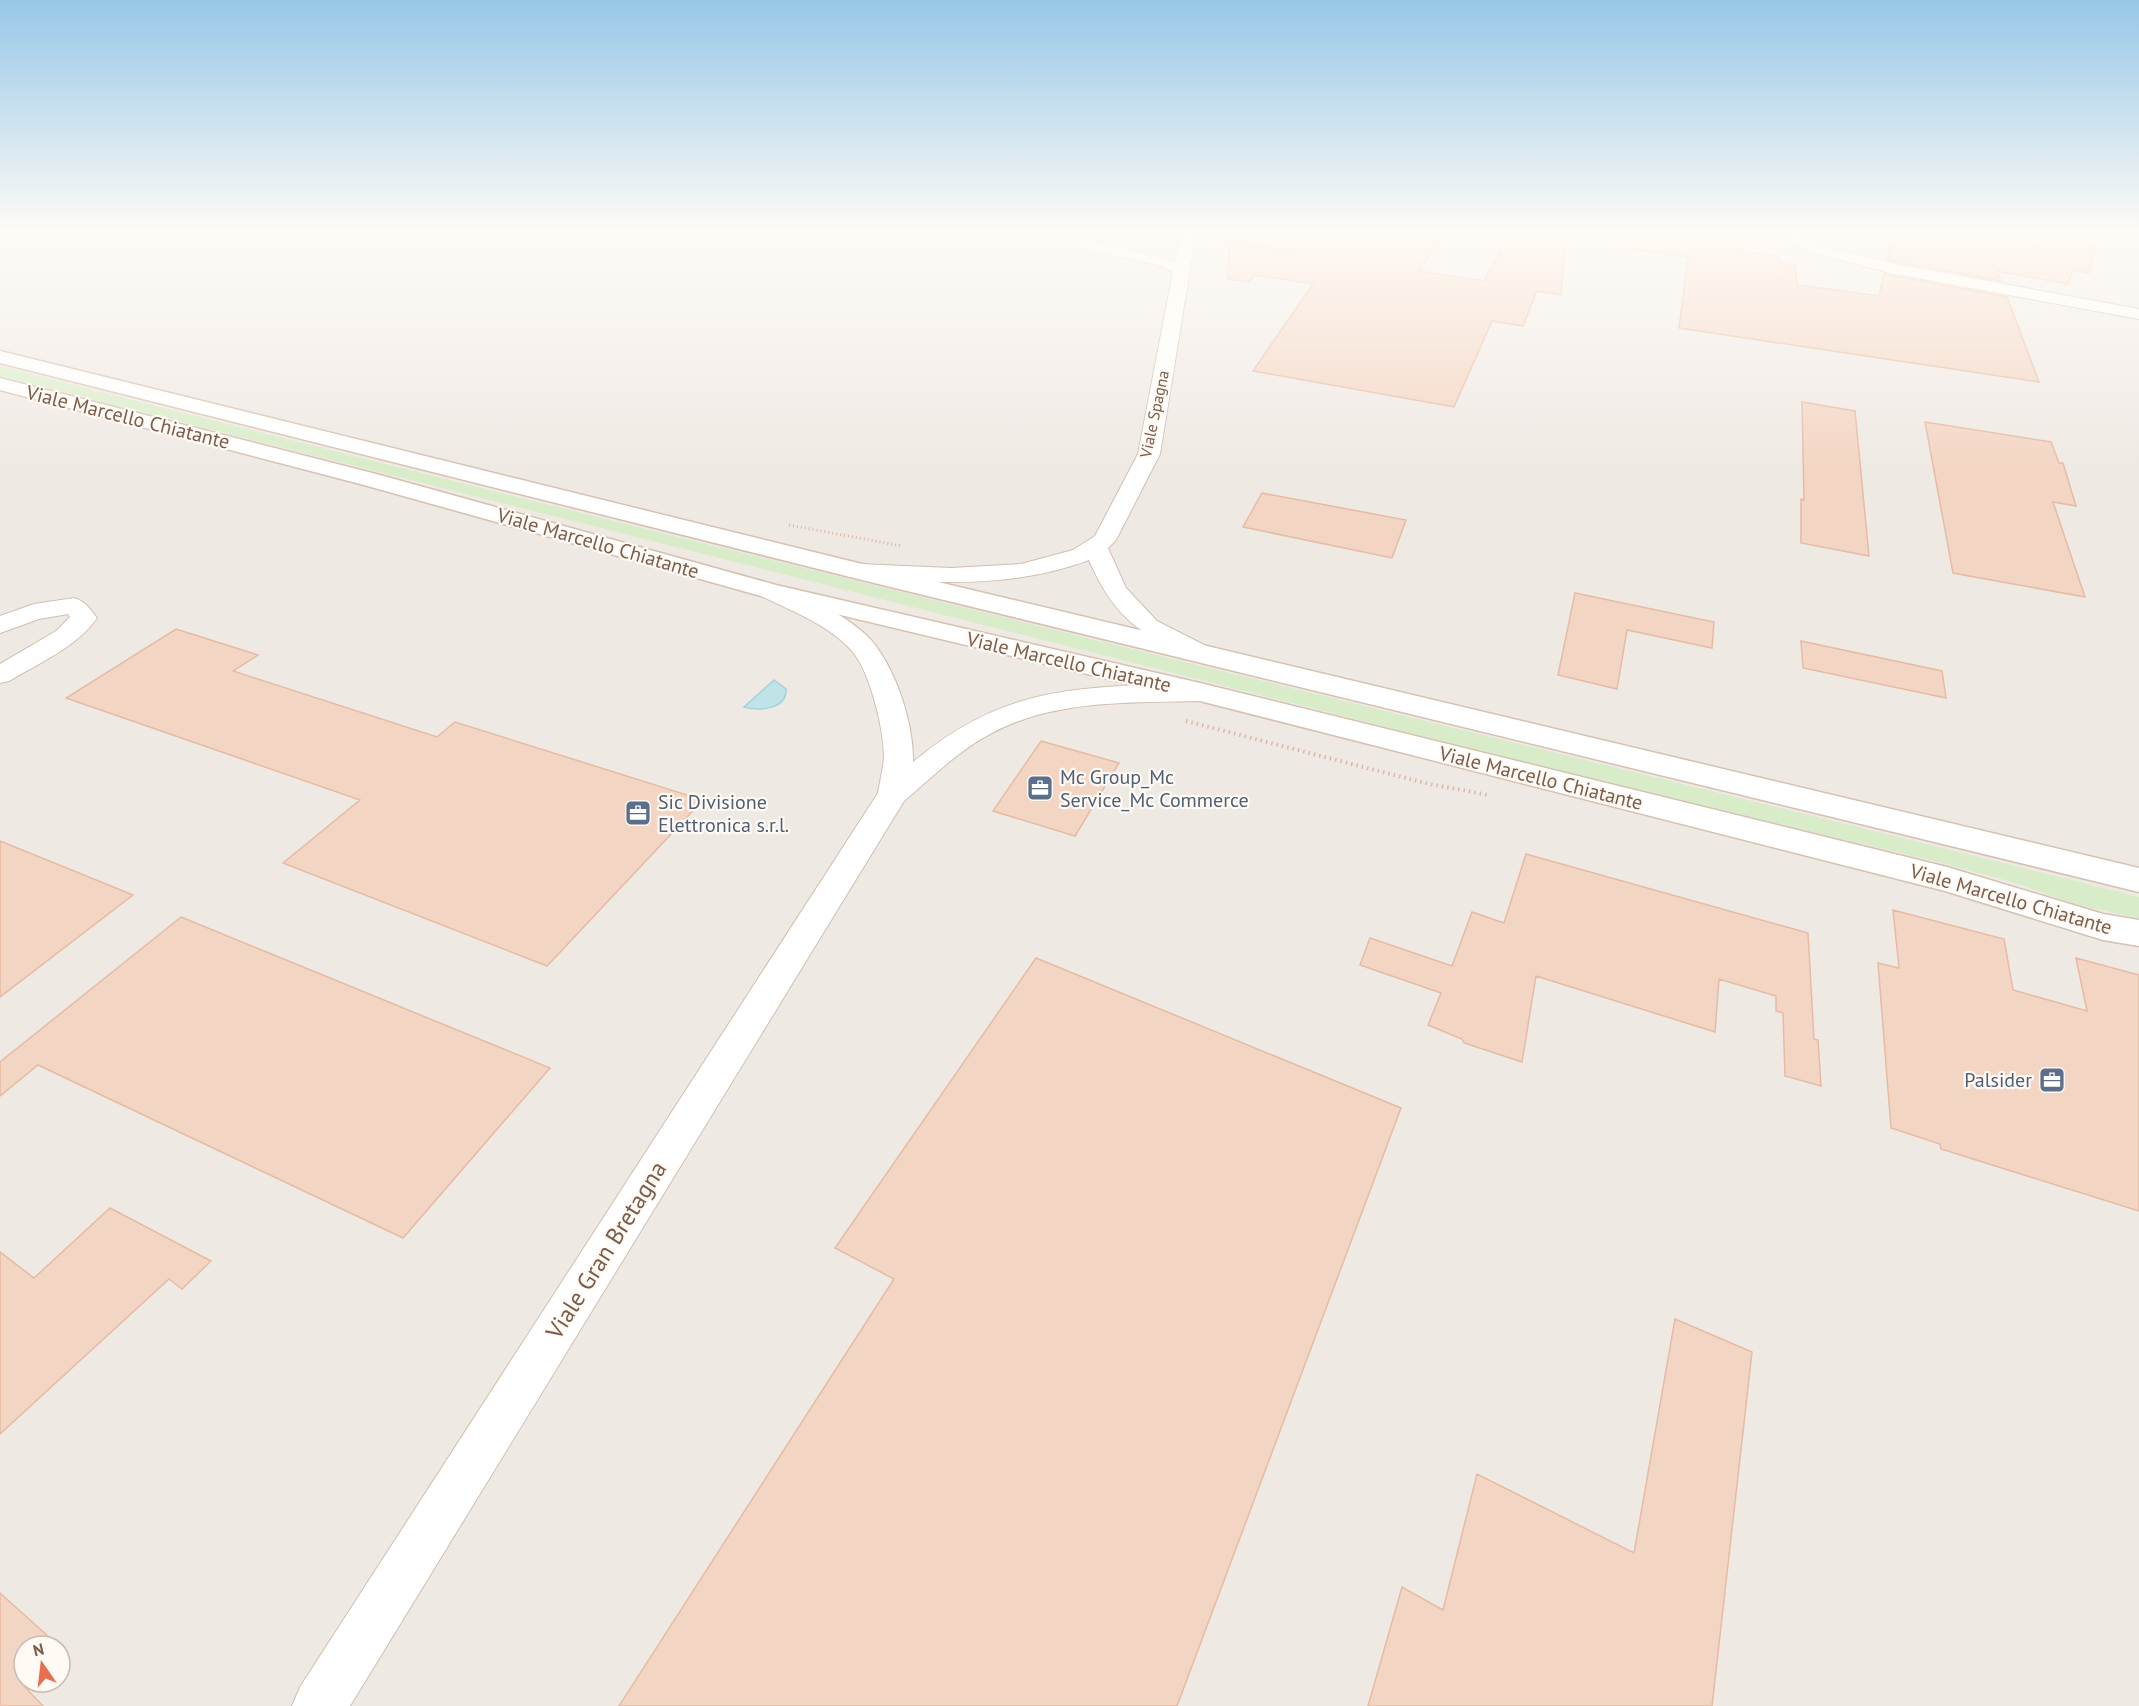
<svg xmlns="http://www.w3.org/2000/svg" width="2139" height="1706" font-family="'PT Sans',sans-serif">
  <rect width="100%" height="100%" fill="#fdf6ec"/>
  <path fill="#efe9e4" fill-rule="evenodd" d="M0,232H2139V1706H0ZM24,1646H60V1682H24Z"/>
  <path fill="#d8ecc9" d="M0,366C711,549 1426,719 2139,897V918L2073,904L2019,884L1938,862L1628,788L0,376Z"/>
  <path fill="#bfe3e8" stroke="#a5d3da" stroke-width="1.5" d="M774,680L786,689C787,710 758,711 744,707Z"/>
  <path fill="#f3d5c3" stroke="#e6bba3" stroke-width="1.5" d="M1305,232H1381L1438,240L1419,271L1484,281L1510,232H1566L1561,295L1537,291L1523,326L1492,321L1454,407L1253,371L1313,284L1255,275L1249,282L1228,279L1229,241L1289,251Z
    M1631,232H1704L1738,236V251L1779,256V263L1795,265L1797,285L1879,296L1884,274L2007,297L2039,382L1679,328L1688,257L1630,249Z
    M1893,232H2082L2080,237L2098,239L2089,273L2073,270L2068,284L1997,271L2001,281L1887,260Z
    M1802,402L1855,411L1869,556L1801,543V499L1804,500Z
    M1925,422L2051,442L2059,463H2063L2076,506L2053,502L2085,597L1953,573Z
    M1262,493L1406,520L1392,558L1243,527Z
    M1575,593L1714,622L1712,648L1627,630L1617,689L1558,675Z
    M176,629L258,655L233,671L437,737L455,722L703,800L547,966L283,863L360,800L66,698Z
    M1801,641L1942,671L1946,698L1803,668Z
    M1041,741L1119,763L1075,836L993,811Z
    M0,841L133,895L0,997Z
    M1526,854L1808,933L1814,1039L1818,1040L1821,1086L1785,1076L1783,1013L1776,1011V996L1719,979L1715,1032L1536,976L1522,1062L1464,1043L1462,1039L1428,1025L1441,993L1360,965L1370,938L1452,966L1472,912L1504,923Z
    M1893,910L2004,939L2013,990L2087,1011L2076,958L2139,975V1211L1941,1149L1940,1144L1891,1128L1878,963L1899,968Z
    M181,917L550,1068L403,1238L38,1065L0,1096V1062Z
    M1036,958L1401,1108L1177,1706H619L894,1279L835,1248Z
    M110,1208L211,1261L182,1289L169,1279L0,1434V1252L34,1278Z
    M1675,1319L1752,1352L1712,1706H1368L1402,1587L1443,1610L1477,1474L1634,1553Z
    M0,1593L59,1646H24V1682H28L24,1686L43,1706H0Z"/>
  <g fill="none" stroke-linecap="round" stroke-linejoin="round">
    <defs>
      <path id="street" d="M1180,232H1196L1160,454L1116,540L1108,548L1126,588L1157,621L1210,648L1214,654L1210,660L1201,662L1192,660C1137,630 1115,619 1089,560C1030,582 969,584 906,581C888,580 868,581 850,576L847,571L850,566L859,564L951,568L1021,564L1073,550L1095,536L1138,454L1173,272L1160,266L1078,247L1076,244L1084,239L1175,261Z
        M1787,232H1803L1819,245L1891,263L2139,309V319L1890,273L1807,251L1791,240Z
        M770,584C800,591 850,617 871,640C896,669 914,724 913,762C988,700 1046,689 1141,685C1163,684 1188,681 1210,686L1214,692L1210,698L1200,701C1130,703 1054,699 990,734C958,751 931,778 904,801L350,1706H292L300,1687L878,793C880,781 883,769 884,757C884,730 870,671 852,651C829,625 792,611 761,596L758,591L761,586Z
        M74,598C85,601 90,609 97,618C77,647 39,663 9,681L0,683V664L56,631L70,617L68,614L39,619L0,633V616L34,604Z"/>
      <path id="secondary" d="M0,351L858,563L2139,868V892L858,579L0,363Z
        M0,378L380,475L776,585L1200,683L1947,867L2103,914L2139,920V946L2103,940L1945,891L1200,701L761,596L364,485L0,390Z"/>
    </defs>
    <use href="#street" stroke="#d1beb0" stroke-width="2"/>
    <use href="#secondary" stroke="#d6c0b0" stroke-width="3"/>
    <path stroke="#d9b8a5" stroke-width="3" stroke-dasharray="1 3" stroke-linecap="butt" d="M789,525L902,546"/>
    <path stroke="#d9b8a5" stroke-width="4" stroke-dasharray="1.5 4" stroke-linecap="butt" d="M1186,721L1425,783L1488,795"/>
    <use href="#street" fill="#fff" fill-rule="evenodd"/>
    <use href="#secondary" fill="#fff" fill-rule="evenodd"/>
  </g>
  <linearGradient id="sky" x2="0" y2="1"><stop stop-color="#97c7e8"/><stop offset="0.49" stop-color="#fefbf6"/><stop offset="1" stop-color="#fefbf6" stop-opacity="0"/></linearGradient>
  <rect width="2139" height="471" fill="url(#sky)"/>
  <defs>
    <symbol id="office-square" viewBox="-11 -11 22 22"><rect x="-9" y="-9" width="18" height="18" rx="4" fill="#5c6f8a" stroke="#fffaf3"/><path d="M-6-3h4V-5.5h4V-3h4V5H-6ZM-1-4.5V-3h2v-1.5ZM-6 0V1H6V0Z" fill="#fff"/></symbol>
  </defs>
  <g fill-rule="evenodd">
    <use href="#office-square" x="1025" y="773" width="30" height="30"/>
    <use href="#office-square" x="623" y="798" width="30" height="30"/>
    <use href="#office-square" x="2037" y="1065" width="30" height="30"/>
  </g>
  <g text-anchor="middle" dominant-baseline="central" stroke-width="4.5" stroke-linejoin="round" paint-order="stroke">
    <g font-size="16" fill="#7a5c4d" stroke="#fffaf3">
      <text transform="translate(1154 414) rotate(-78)">Viale Spagna</text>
    </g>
    <g font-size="20" fill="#7a5c4d" stroke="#fffaf3">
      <text transform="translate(128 417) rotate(14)">Viale Marcello Chiatante</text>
      <text transform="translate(598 543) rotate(16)">Viale Marcello Chiatante</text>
      <text transform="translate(1069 662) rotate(13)">Viale Marcello Chiatante</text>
      <text transform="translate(1541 778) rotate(14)">Viale Marcello Chiatante</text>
      <text transform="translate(2011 899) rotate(16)">Viale Marcello Chiatante</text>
    </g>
    <g font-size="20" fill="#4e5e75" stroke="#fffaf3" text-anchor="start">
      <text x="1060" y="777">Mc Group_Mc<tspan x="1060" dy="23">Service_Mc Commerce</tspan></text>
      <text x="658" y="802">Sic Divisione<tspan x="658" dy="23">Elettronica s.r.l.</tspan></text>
      <text x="2032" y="1080" text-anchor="end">Palsider</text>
    </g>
    <g font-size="24" fill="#7a5c4d" stroke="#fffaf3">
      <text transform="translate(606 1250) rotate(-58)">Viale Gran Bretagna</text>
    </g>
  </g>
  <g transform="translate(42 1664) rotate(346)"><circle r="28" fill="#fffaf3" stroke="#cabbb1" stroke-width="1.5"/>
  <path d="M0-4.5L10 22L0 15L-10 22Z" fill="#e76f51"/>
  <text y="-9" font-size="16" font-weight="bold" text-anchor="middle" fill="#7a5c4d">N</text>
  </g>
</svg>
